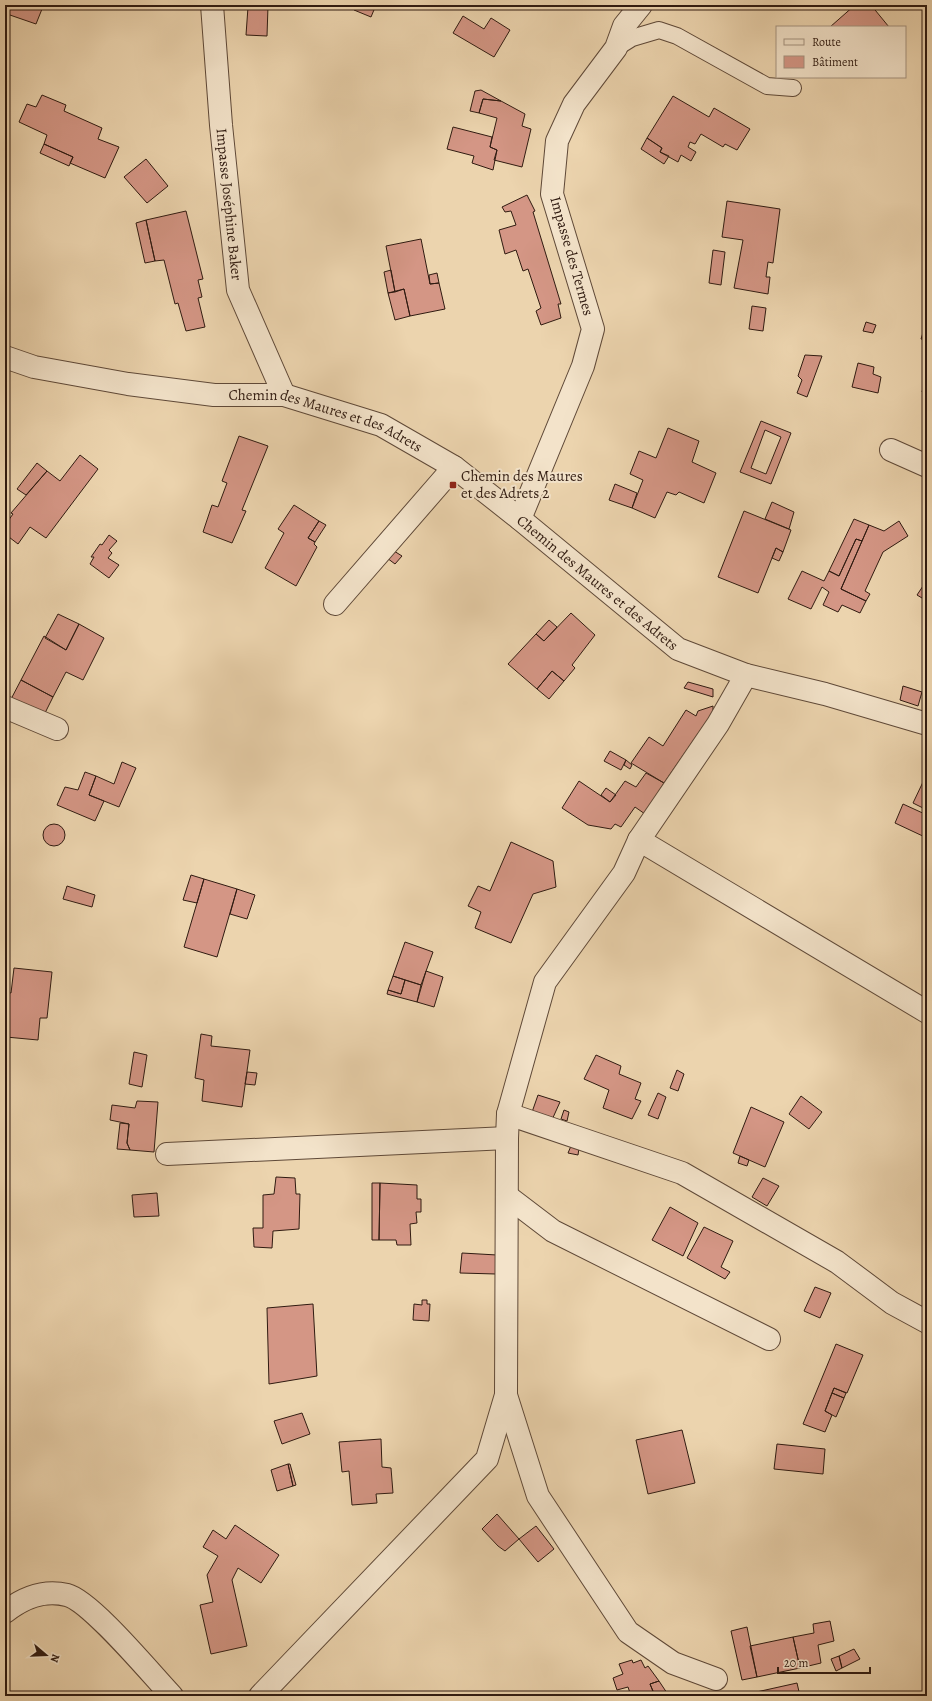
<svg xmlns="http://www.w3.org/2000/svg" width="932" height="1701" font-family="Alegreya,serif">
  <rect width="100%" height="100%" fill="#ecd4ae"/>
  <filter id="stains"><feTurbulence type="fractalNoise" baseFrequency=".005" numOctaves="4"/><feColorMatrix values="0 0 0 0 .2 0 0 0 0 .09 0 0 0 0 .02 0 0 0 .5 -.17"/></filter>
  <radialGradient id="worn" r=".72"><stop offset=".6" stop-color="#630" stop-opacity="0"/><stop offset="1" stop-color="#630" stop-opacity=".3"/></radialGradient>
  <path fill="#d49685" stroke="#301b11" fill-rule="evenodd" d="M11,5H30L42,9L36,24L7,14Z
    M356,5H376L371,17L354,10Z
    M855,5H871L889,27H830Z
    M268,6L267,36L246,35L248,7Z
    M463,16L484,29L491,18L510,30L494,57L453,33Z
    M481,90L501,101L483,99L479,113L470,111L475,91Z
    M42,95L66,105L64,111L102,128L98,139L119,147L105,178L70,163L73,157L44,144L47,135L19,122L27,104L36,107Z
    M673,96L709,117L714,108L750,129L737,150L725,144L723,147L701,134L695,144L690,142L688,147L696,152L691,161L681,155L678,162L660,152L662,148L647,138Z
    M483,99L501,101L525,114L522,126L531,129L522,167L494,160L497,150L490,147L497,118L479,113Z
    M453,127L492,137L490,147L497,150L493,170L472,163L474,156L447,149Z
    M647,138L662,148L660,152L669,156L664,164L641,149Z
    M44,144L73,157L69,166L40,153Z
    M146,159L168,186L147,203L124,177Z
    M527,195L535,211L533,212L561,304H558L561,318L541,325L536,311L541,308L528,269L523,271L516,250L505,254L499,230L516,225L511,211L505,212L502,207Z
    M727,201L780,209L773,263L768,262L766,277H770L768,294L734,288L743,240L722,237Z
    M186,211L203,279L198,280L202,297L198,298L205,327L186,331L178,303L175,304L164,260L155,261L146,220Z
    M146,220L155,261L145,263L136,223Z
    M421,239L430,284L439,283L445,309L410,316L404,289L395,292L386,246Z
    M713,250L725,252L721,285L709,283Z
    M391,270L395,292L388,293L384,272Z
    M437,273L439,283L430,284L429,275Z
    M404,289L410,316L395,320L388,293Z
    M752,306L766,308L763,331L749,329Z
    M866,322L876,325L873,333L863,331Z
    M925,326L927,327V340L921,339Z
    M805,355L822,356L807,397L797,393L802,380L798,376Z
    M858,363L874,367L873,374L881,377L878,393L852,387Z
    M927,372V393L922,392Z
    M761,421L791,433L771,484L740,472ZM765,430L781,437L766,474L751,468Z
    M668,428L699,441L692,462L716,473L704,503L679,492L676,495L667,492L655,518L632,508L643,480L630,474L639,451L656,458Z
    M239,436L268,446L242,510L246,511L232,543L203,532L212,505L218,507L227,483L222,481Z
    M80,455L98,469L46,538L30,527L18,544L5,534V525L13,514L11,513L47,471L60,481Z
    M37,463L47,471L26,495L17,489Z
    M615,484L637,493L632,508L609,500Z
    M772,502L794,512L789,529L765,519Z
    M294,505L319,521L308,538L315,542L314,544L317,547L296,586L265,568L284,533L278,529Z
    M744,511L791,530L783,552L776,548L758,593L718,577Z
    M854,519L869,525L862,541L856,539L839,576L829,571Z
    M319,521L326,525L315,542L308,538Z
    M899,521L908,536L883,552L865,591L870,594L866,601L841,589L869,525L884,531Z
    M109,535L117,541L109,550L112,553L108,558L119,565L109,578L90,564L94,557H91L100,544L102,545Z
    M856,539L862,541L841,589L866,601L860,613L842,605L838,612L823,605L829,592L822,587L811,609L788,599L802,571L824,581L829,571L839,576Z
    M776,548L783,552L779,561L772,558Z
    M394,551L402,556L395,564L387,558Z
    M927,580V601L917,595Z
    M571,613L595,635L572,665L575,668L564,681L552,671L537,689L508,664L536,634L544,641Z
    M58,614L79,624L66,650L45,638Z
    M549,620L557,627L544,641L536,634Z
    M79,624L104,638L83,680L66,672L53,697L21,680L44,636L66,650Z
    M552,671L564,681L549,699L537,689Z
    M21,680L53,697L44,715L10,701Z
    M688,682L713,689V697L684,688Z
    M903,686L922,692L918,706L900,700Z
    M713,706V712L664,783L631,763L649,737L663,746L686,710L696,716L698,711Z
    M610,751L626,760L621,770L604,761Z
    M626,760L632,765L630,769L624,765Z
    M122,762L136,768L119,807L89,795L96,776L114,784Z
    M85,772L96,776L89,795L104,801L95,821L57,805L65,787L78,790Z
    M646,773L664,783L645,814L635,807L621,827L615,824L611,829L588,825L562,808L579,781L610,802L625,781L636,787Z
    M923,782L927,784V810L913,803Z
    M606,788L616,795L610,802L601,795Z
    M903,804L927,815V838L895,823Z
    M43 835a11 11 0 1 1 22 0a11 11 0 1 1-22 0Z
    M511,842L553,861L556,887L533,894L511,943L475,928L481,912L468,906L478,886L490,891Z
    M191,875L204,879L197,903L183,900Z
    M204,879L237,889L217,957L184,947Z
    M67,886L95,895L92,907L63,899Z
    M237,889L255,895L247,919L230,914Z
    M405,942L433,952L421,985L393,976Z
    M14,968L52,972L47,1018H40L38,1040L6,1037L8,1030L5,1029V992L11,993Z
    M426,971L443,977L434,1007L417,1002Z
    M393,976L405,980L401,994L388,990Z
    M405,980L421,985L417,1002L387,994L388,990L401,994Z
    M201,1034L212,1036L211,1046L250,1050L242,1107L202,1101L204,1080L195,1078Z
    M134,1052L147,1055L142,1087L129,1084Z
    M596,1055L621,1066L619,1074L641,1083L635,1099L641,1101L632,1119L603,1108L609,1090L584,1079Z
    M677,1070L684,1074L678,1091L670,1088Z
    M247,1072L257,1073L255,1085L245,1084Z
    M658,1093L666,1097L658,1119L648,1115Z
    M538,1095L560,1102L551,1122L531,1115Z
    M801,1096L822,1112L809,1129L789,1114Z
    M137,1101L158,1102L154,1152L130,1150L127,1143L129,1124L110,1120L112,1105L135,1108Z
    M751,1107L784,1122L765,1167L733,1153Z
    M564,1110L569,1112L567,1121L561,1119Z
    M120,1123L129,1124L127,1143L130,1150L117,1149Z
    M571,1146L579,1148L578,1155L568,1153Z
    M740,1156L749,1160L747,1166L738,1163Z
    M276,1177L295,1178L296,1194H300L299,1229L273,1231L272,1248L254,1247L253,1228H263V1195L274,1194Z
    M763,1178L779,1186L767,1206L752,1197Z
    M372,1183H380L379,1240H372Z
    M380,1183L417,1185V1199H421V1212H416L417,1223L410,1224L411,1245H397L396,1240H379Z
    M157,1193L159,1216L134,1217L132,1195Z
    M670,1207L698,1223L683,1256L652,1240Z
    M704,1227L733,1241L721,1267L730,1272L725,1279L687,1258Z
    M462,1253L497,1255L496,1274L460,1273Z
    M815,1287L831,1293L820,1318L804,1311Z
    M422,1300H427V1304H430L429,1321L413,1320L414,1304L422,1305Z
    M313,1304L317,1376L269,1384L267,1308Z
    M836,1344L863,1355L847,1393L834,1388L825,1411L832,1415L825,1432L803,1424Z
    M834,1388L846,1393L844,1398L832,1393Z
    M832,1393L844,1398L836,1417L825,1411Z
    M302,1413L310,1434L282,1444L274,1421Z
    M682,1430L695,1483L648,1494L636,1440Z
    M381,1439L382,1467L391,1468L393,1493L376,1494L377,1503L352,1505L349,1471L342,1472L339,1442Z
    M777,1444L825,1449L823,1474L774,1469Z
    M288,1464H290L296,1485L293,1486Z
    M288,1464L293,1486L277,1491L271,1470Z
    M497,1514L519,1539L505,1551L498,1546L482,1529Z
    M235,1525L279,1555L261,1583L238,1568L232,1580L247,1646L211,1654L200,1605L213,1602L207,1575L218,1556L203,1547L213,1530L226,1539Z
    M536,1526L554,1549L538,1562L519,1539Z
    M830,1621L834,1641L818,1645L821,1663L800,1668L793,1637L814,1633L813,1624Z
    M747,1627L757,1677L742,1680L731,1631Z
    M793,1637L800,1668L757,1677L750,1646Z
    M854,1649L860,1659L842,1668L839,1656Z
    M839,1656L842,1668L836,1671L831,1659Z
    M632,1660L633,1663L641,1660L645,1668L648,1666L659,1681L650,1684L655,1696H631L628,1687L617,1690L613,1678L623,1674L619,1664Z
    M659,1681L669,1696H655L650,1684Z
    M797,1683L800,1696H753L752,1693Z"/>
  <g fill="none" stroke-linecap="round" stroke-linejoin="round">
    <defs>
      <path id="service" d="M616,48L632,38L659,30L677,36L767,86L793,88"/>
      <g id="minor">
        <path id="s1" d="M212,5L221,125L238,290L284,395"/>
        <path id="s2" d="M5,357L34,367L128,384L214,395H284L381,425L454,467L520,519L678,649L746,675L825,694L927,724"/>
        <path d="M891,450L927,466"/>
        <path d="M520,519L583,366L593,329L552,194L557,141L574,104L616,48L624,26L641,5"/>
        <path d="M335,604L454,467"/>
        <path d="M5,707L57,729"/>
        <path d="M639,840L927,1012"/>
        <path d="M508,1114L682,1173L837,1262L892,1303L927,1322"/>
        <path d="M167,1154L507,1138"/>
        <path d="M507,1196L553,1231L769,1339"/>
        <path d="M5,1612C23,1598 43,1589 67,1595C91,1601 152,1675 172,1696"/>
        <path d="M716,1679L673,1663L628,1632L538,1496L506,1395L507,1138L508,1114L545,982L624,873L639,840L718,724L746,675"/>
        <path d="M260,1696L487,1459L506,1395"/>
      </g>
    </defs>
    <use href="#service" stroke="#5f4938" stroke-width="18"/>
    <use href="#minor" stroke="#5f4938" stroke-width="24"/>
    <use href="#service" stroke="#f3e3ca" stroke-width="16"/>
    <use href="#minor" stroke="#f3e3ca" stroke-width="22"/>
  </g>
  <rect fill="#8f2418" stroke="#f3e3ca" stroke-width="1.5" x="449" y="481" width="8" height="8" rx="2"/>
  <g text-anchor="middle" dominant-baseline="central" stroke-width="4" stroke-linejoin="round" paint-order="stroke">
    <g font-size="15" fill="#301b11" stroke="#f3e3ca">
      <text stroke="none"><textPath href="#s1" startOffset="200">Impasse Joséphine Baker</textPath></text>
      <text transform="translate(572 256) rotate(74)">Impasse des Termes</text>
      <text stroke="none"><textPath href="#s2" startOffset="329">Chemin des Maures et des Adrets</textPath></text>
      <text stroke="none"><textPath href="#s2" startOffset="653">Chemin des Maures et des Adrets</textPath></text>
    </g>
    <g font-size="15" fill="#301b11" stroke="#f3e3ca" text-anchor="start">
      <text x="461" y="476">Chemin des Maures<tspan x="461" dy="17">et des Adrets 2</tspan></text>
    </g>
  </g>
  <rect width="932" height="1701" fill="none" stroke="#ecd4ae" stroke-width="20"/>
  <rect x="6" y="6" width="920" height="1689" fill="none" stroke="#301b11" stroke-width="2"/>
  <rect x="10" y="10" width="912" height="1681" fill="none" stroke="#301b11"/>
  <rect x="776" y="26" width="130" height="52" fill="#f3e3ca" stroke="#a59380"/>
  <rect x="784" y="39" width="20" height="6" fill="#f3e3ca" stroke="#a59380"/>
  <text x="812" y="46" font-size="12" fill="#301b11">Route</text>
  <rect x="784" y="56" width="20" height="12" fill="#d49685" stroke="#a59380"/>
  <text x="812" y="66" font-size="12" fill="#301b11">Bâtiment</text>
  <g transform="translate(46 1655) rotate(109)" stroke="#f3e3ca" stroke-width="3" paint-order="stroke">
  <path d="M0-3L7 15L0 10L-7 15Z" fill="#301b11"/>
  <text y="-6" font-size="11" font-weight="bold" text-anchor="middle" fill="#301b11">N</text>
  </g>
  <path d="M778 1667v6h92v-6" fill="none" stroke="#301b11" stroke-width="2"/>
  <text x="784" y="1667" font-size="12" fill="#301b11" stroke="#f3e3ca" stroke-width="3" paint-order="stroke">20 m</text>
  <rect width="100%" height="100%" filter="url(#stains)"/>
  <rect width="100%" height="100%" fill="url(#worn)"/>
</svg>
